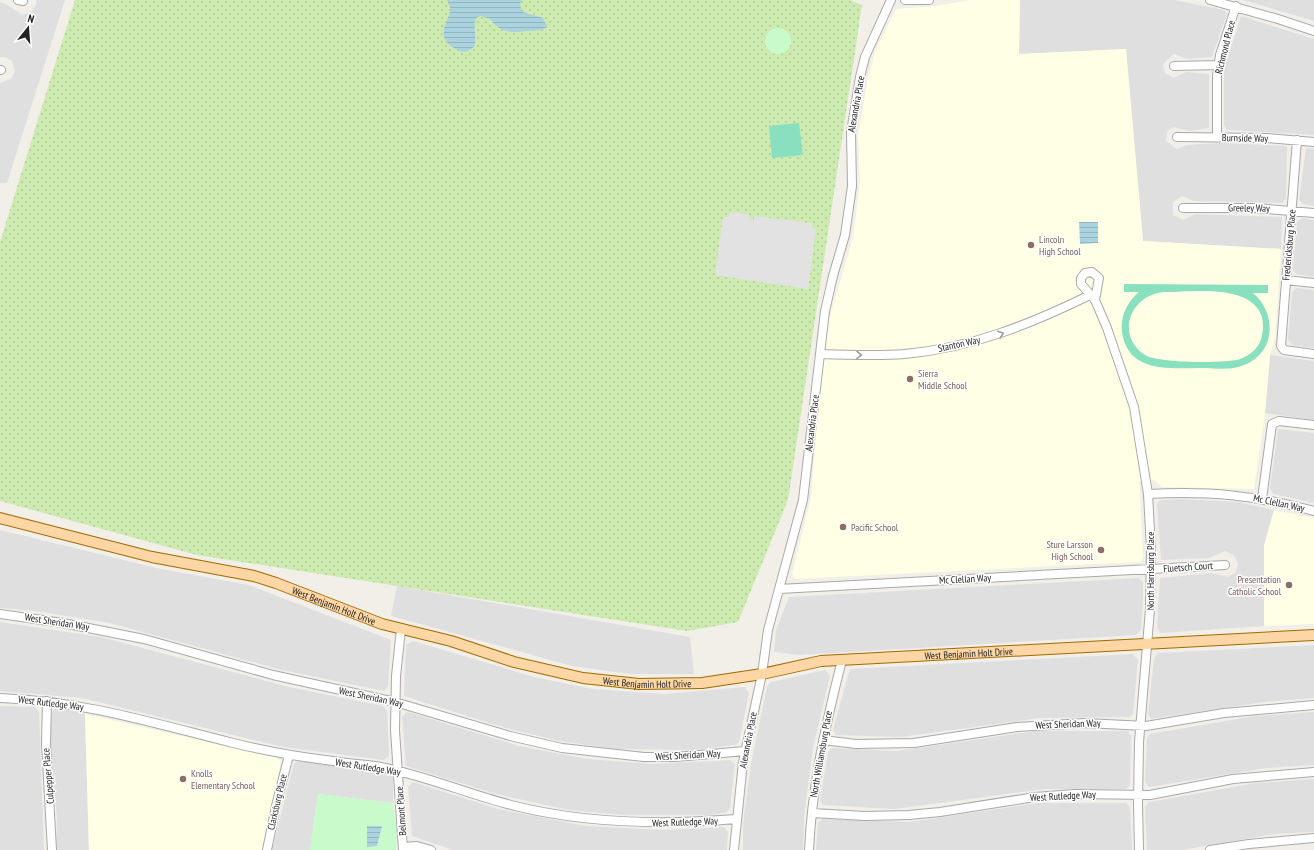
<svg xmlns="http://www.w3.org/2000/svg" width="1314" height="850" font-family="'PT Sans Narrow',sans-serif">
  <defs>
    <pattern id="grass-dots" width="8" height="8" patternUnits="userSpaceOnUse"><rect width="8" height="8" fill="#cdebb0"/><path d="M2 2h.1M6 6h.1" fill="none" stroke="#b0c997" stroke-width="1.8" stroke-linecap="round"/></pattern>
    <pattern id="water-rules" width="6" height="5" patternUnits="userSpaceOnUse"><rect width="6" height="5" fill="#aad3df"/><path d="M0 2.5h6" fill="none" stroke="#92b5bf"/></pattern>
  </defs>
  <rect width="100%" height="100%" fill="#f2efe9"/>
  <path fill="#e0dfdf" d="M36,0H65L7,183H0V83L11,79L15,71L12,61L5,57H0V2L6,4L22,15L31,12L37,3Z
    M1020,0H1174L1224,10L1227,14L1212,57L1187,59L1174,54L1163,64L1165,73L1173,78L1186,72L1209,74V128L1189,131L1173,127L1167,132L1166,141L1177,149L1187,145L1221,143L1287,146L1286,199L1282,203L1194,201L1182,196L1173,202V215L1183,220L1195,214L1282,217L1281,249L1143,241L1126,49L1019,54Z
    M1243,0H1314V21Z
    M1241,16L1314,39V135L1227,130L1224,125V69Z
    M1306,148L1314,149V206L1303,204L1299,200Z
    M1302,218L1314,220V277L1296,274L1293,270L1297,222Z
    M1296,288L1314,290V348L1292,345L1288,339L1292,292Z
    M1270,355L1314,361V420L1265,413Z
    M1278,429L1314,433V503L1273,494L1270,488Z
    M1182,499L1237,502L1274,510L1264,546V626L1160,633L1157,627L1160,578L1211,573L1228,577L1236,572L1238,564L1234,555L1225,551L1209,558L1161,560L1157,504L1160,500Z
    M0,530L161,569L249,585L391,640L388,686L384,691L282,670L110,623L35,611L0,608Z
    M1138,578L1143,582V598L1141,630L1136,635L799,655L774,652L776,630L789,597Z
    M397,586L690,637L694,674H630L572,666L391,616Z
    M0,622L101,637L289,687L383,706L387,711L389,756L384,760L283,747L82,698L0,691Z
    M413,641L534,677L593,689L664,694L745,687L749,693L739,742L735,745L693,750L616,749L559,741L502,727L404,696L406,645Z
    M1314,645V698L1264,702L1151,719L1148,714L1154,658L1158,653Z
    M1133,654L1138,660L1133,714L1129,717L1039,718L901,737L836,735L833,729L850,669Z
    M825,670L830,676L813,748L804,817L803,850H743V824L751,764L767,686L771,682Z
    M0,706L35,707L39,712L44,850H0Z
    M56,707L85,714L89,850H56L57,820L50,733L52,712Z
    M408,712L519,746L587,759L652,764L730,760L735,764L730,809L725,813L708,815H623L569,810L496,794L406,766L402,716Z
    M1314,712V765L1267,768L1149,787L1145,782L1147,738L1150,734L1255,716Z
    M1036,731H1128L1131,736L1130,785L1126,789H1045L895,809L823,805L820,801L828,752L832,748L897,751Z
    M299,760L390,774L393,777V803L318,794L310,850H272L294,763Z
    M1314,779V832L1274,834L1182,850H1147L1145,807L1149,802L1256,783Z
    M413,782L498,809L586,826L664,830L724,827L728,832L727,850H453L412,836L408,787Z
    M1038,803H1126L1130,807L1132,850H816L818,823L822,819L909,822Z"/>
  <path fill="#ffffe5" d="M971,0H1020L1019,54L1126,49L1143,241L1281,249L1275,339L1270,355L1265,413L1254,489L1162,487L1154,480L1139,481L1143,558L1140,562L795,579L792,574L811,498L823,339L853,238L860,181L858,136L868,78L875,52L896,9L935,6Z
    M1274,510L1314,518V624L1264,626V546Z
    M85,714L275,757L281,761L263,850H89Z"/>
  <path fill="url(#grass-dots)" d="M75,0H850L862,5L788,500L738,622L687,631L197,555L0,501V242Z"/>
  <path fill="#c8facc" d="M765 41a13 13 0 1 1 26 0a13 13 0 1 1-26 0Z
    M318,794L393,803L397,833L396,850H310Z"/>
  <path fill="#88e0be" fill-rule="evenodd" d="M799,123L803,155L772,158L769,126Z
    M1124,284L1268,285V293H1253C1277,313 1276,353 1244,365C1231,371 1216,368 1202,368C1171,368 1128,374 1122,332C1120,317 1127,302 1139,292H1124ZM1164,292C1193,292 1251,283 1262,317C1264,326 1263,336 1259,344C1255,351 1248,356 1240,359C1227,364 1156,363 1145,355C1115,335 1130,295 1164,292Z"/>
  <path fill="#e2e2e2" d="M730,212L749,214V220L754,221V216L812,223V228L816,229L808,289L715,275L723,217H729Z"/>
  <path fill="url(#water-rules)" d="M447,0H521L520,6L523,12L543,18L547,27L542,30C520,30 505,39 490,19L481,16L476,18C470,32 485,49 462,52C436,41 443,31 451,10Z
    M1079,222H1098V243L1080,244Z
    M367,826H382L377,846L367,847Z"/>
  <g fill="none" stroke-linecap="round" stroke-linejoin="round">
    <defs>
      <path id="minor" d="M18,0L23,1
        M905,0H929
        M1210,0L1278,19L1314,31
        M1174,66L1218,65
        M0,70H1
        M1177,137L1267,138L1314,142
        M1217,137V76L1220,55L1236,6
        M1297,140L1281,346L1284,350L1314,354
        M1183,208H1256L1314,213
        M1286,280L1314,283
        M1095,300L1099,278L1092,272L1085,273L1081,278V284L1095,300L1107,328L1134,407L1148,494L1151,549L1150,609L1139,742L1138,803L1139,850
        M820,354C849,355 877,356 905,354C971,348 1031,324 1090,295
        M1148,494C1210,491 1254,495 1314,511
        M1262,499L1272,424L1279,421L1314,425
        M779,589L1225,565
        M0,614L63,623L144,639L273,675L395,702L510,736L562,748L644,757H675L745,751
        M401,629L396,676L395,730L403,850
        M0,698C83,701 153,723 233,743C266,751 299,757 333,761C349,764 365,764 381,767C427,776 470,795 515,806C588,824 662,825 736,819
        M47,701L46,743L52,850
        M823,740L856,744L914,743L1017,727L1085,723L1146,726L1224,713L1314,705
        M812,813L865,816L909,815L940,812L1035,797L1075,794L1150,795L1233,779L1314,772
        M403,847L417,846L431,850
        M267,850L276,806L289,755
        M734,850L743,762L762,674L768,630L803,500L825,311L833,276L845,235L852,186L851,132L860,77L865,57L891,0
        M809,850C812,785 826,723 842,660
        M1210,850L1249,844L1314,838"/>
      <g id="major">
        <path id="s1" d="M0,518L152,557L254,576L276,583L382,624L451,641L514,662L583,678L639,684L702,683L762,674L821,661L1314,635"/>
      </g>
    </defs>
    <use href="#minor" stroke="#a9a9a9" stroke-width="10"/>
    <use href="#major" stroke="#a06b00" stroke-width="12"/>
    <use href="#minor" stroke="#fff" stroke-width="8"/>
    <use href="#major" stroke="#fcd6a4" stroke-width="10"/>
  </g>
  <defs><path id="oneway-chevron" d="M-2-3.5L2.5 0L-2 3.5" fill="none" stroke-width="1.6" stroke-linecap="round" stroke-linejoin="round"/></defs>
  <g stroke="#9c9c9c">
    <use href="#oneway-chevron" transform="translate(1001 334) rotate(-19)"/>
    <use href="#oneway-chevron" transform="translate(859 355) rotate(1)"/>
  </g>
  <g fill="#8d6e63" stroke="#fff" stroke-width="1.5">
    <circle cx="1031" cy="245" r="4"/>
    <circle cx="910" cy="379" r="4"/>
    <circle cx="843" cy="527" r="4"/>
    <circle cx="1101" cy="550" r="4"/>
    <circle cx="1289" cy="585" r="4"/>
    <circle cx="183" cy="779" r="4"/>
  </g>
  <g text-anchor="middle" dominant-baseline="central" stroke-width="3" stroke-linejoin="round" paint-order="stroke">
    <g font-size="10" fill="#222" stroke="#fff">
      <text transform="translate(1225 47) rotate(-76)">Richmond Place</text>
      <text transform="translate(856 104) rotate(-80)">Alexandria Place</text>
      <text transform="translate(1245 138) rotate(1)">Burnside Way</text>
      <text transform="translate(1249 208) rotate(1)">Greeley Way</text>
      <text transform="translate(1289 245) rotate(-85)">Fredericksburg Place</text>
      <text transform="translate(959 344) rotate(-12)">Stanton Way</text>
      <text transform="translate(812 423) rotate(-83)">Alexandria Place</text>
      <text transform="translate(1279 503) rotate(12)">Mc Clellan Way</text>
      <text transform="translate(1188 567) rotate(-4)">Fluetsch Court</text>
      <text transform="translate(1150 571) rotate(-90)">North Harrisburg Place</text>
      <text transform="translate(965 579) rotate(-3)">Mc Clellan Way</text>
      <text stroke="none"><textPath href="#s1" startOffset="346">West Benjamin Holt Drive</textPath></text>
      <text transform="translate(57 622) rotate(9)">West Sheridan Way</text>
      <text stroke="none"><textPath href="#s1" startOffset="994">West Benjamin Holt Drive</textPath></text>
      <text stroke="none"><textPath href="#s1" startOffset="670">West Benjamin Holt Drive</textPath></text>
      <text transform="translate(371 697) rotate(12)">West Sheridan Way</text>
      <text transform="translate(51 703) rotate(7)">West Rutledge Way</text>
      <text transform="translate(1068 724) rotate(-2)">West Sheridan Way</text>
      <text transform="translate(748 740) rotate(-79)">Alexandria Place</text>
      <text transform="translate(821 754) rotate(-80)">North Williamsburg Place</text>
      <text transform="translate(688 755) rotate(-3)">West Sheridan Way</text>
      <text transform="translate(368 767) rotate(9)">West Rutledge Way</text>
      <text transform="translate(48 776) rotate(-95)">Culpepper Place</text>
      <text transform="translate(1063 796) rotate(-3)">West Rutledge Way</text>
      <text transform="translate(277 802) rotate(-77)">Clarksburg Place</text>
      <text transform="translate(401 811) rotate(-94)">Belmont Place</text>
      <text transform="translate(685 822) rotate(-2)">West Rutledge Way</text>
    </g>
    <g font-size="10" fill="#785e54" stroke="#fff" text-anchor="start">
      <text x="1039" y="239">Lincoln<tspan x="1039" dy="12">High School</tspan></text>
      <text x="918" y="373">Sierra<tspan x="918" dy="12">Middle School</tspan></text>
      <text x="851" y="527">Pacific School</text>
      <text x="1093" y="544" text-anchor="end">Sture Larsson<tspan x="1093" dy="12">High School</tspan></text>
      <text x="1281" y="579" text-anchor="end">Presentation<tspan x="1281" dy="12">Catholic School</tspan></text>
      <text x="191" y="773">Knolls<tspan x="191" dy="12">Elementary School</tspan></text>
    </g>
  </g>
  <g transform="translate(28 28) rotate(17)" stroke="#ffffff" stroke-width="3" paint-order="stroke">
  <path d="M0-3L7 15L0 10L-7 15Z" fill="#222222"/>
  <text y="-6" font-size="11" font-weight="bold" text-anchor="middle" fill="#222222">N</text>
  </g>
</svg>
